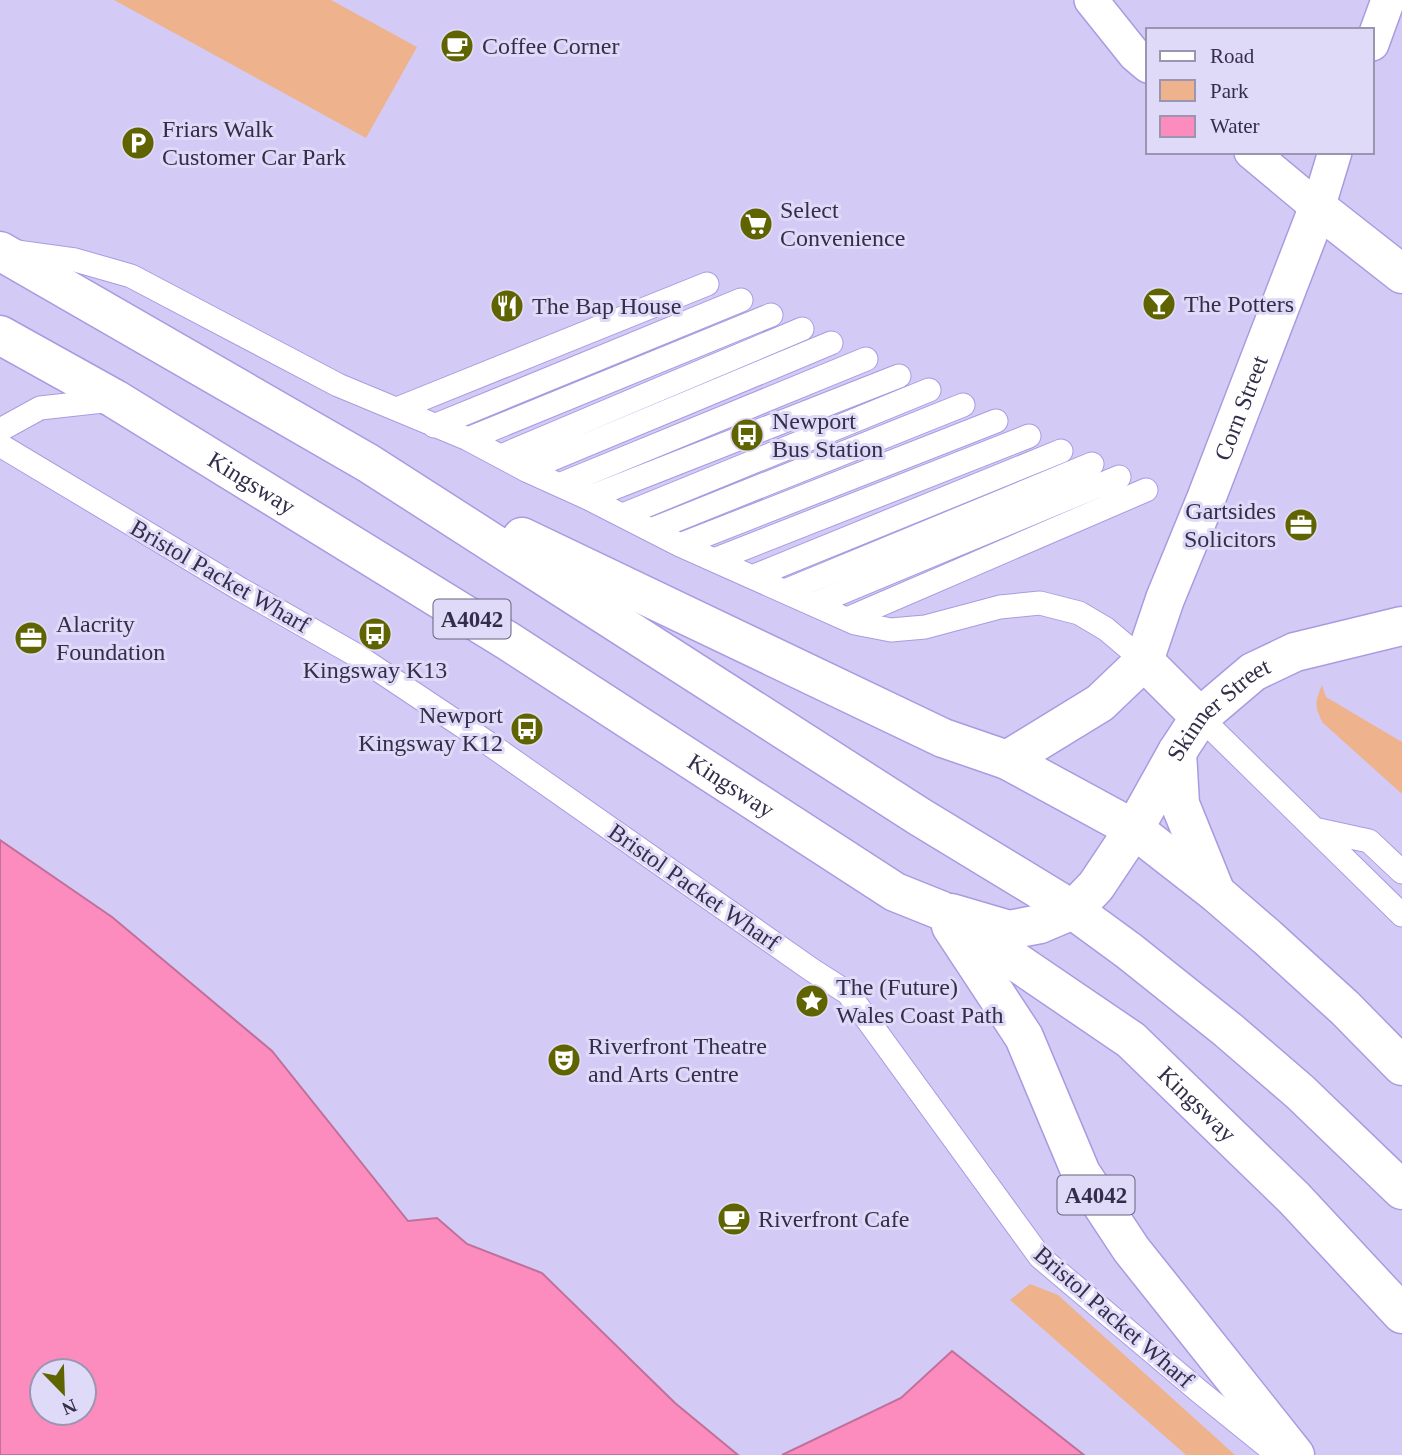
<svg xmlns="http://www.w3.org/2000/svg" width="1402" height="1455" font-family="Georgia,serif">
  <rect width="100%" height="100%" fill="#d3cbf6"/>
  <path fill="#eeb28c" d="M114,0H331L417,47L366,138Z
    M1322,685L1326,697L1402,742V794L1323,723C1314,706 1315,703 1322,685Z
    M1030,1284L1058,1295L1235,1455H1186L1010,1300Z"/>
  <path fill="#fb8cbd" stroke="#c0709b" stroke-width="2" fill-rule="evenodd" d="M0,840L112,917L272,1051L408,1221L437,1218L467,1244L542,1273L675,1403L738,1455H0ZM42,1371H84V1413H42Z
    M952,1351L1084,1455H782L901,1398Z"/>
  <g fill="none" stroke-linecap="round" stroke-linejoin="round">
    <defs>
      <path id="service" d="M17,252L75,260L131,276L338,385L468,439L526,470L588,498L680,545L855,623L891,630L925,627L1000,607L1040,603L1079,613L1106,629L1144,661
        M397,409L707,284
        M434,426L741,300
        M0,430L40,408L112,400
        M468,439L771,315
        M0,445L240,589L356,655L488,743L812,970L848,993L1040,1257L1200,1392L1278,1455
        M501,456L802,329
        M526,470L831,343
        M559,485L866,359
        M588,498L899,376
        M623,515L929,390
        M651,530L963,405
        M680,545L996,421
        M714,560L1029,436
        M752,577L1061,451
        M785,591L1092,464
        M814,604L1119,477
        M847,619L1146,490
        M1200,717L1402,915
        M1314,829L1369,841L1402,872"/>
      <path id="pedestrian" d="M1091,0L1135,55L1148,66
        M1372,44L1388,0
        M1251,152L1318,208L1335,152"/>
      <g id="minor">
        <path d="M1144,661L1200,717"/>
        <path id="s1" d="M1007,760L1100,703L1144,661L1165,599L1206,499L1318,208L1402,274"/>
      </g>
      <g id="tertiary">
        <path d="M1177,752L1180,804L1216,893"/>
        <path id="s2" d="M951,913L1009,930L1040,924L1073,910L1096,886L1134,829L1177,752L1200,717L1253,672L1295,652L1402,626"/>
      </g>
      <g id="primary">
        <path d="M0,251L368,463L920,817L1073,910L1129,951L1228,1030L1300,1092L1402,1190"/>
        <path id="s3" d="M0,335L115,399L508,641L895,892L940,910L1131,1040L1294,1198L1402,1314"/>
        <path d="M522,537L943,738L1007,760L1134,829L1216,893L1267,937L1345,1008L1402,1066"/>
        <path d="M951,926L1024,1037L1081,1173L1131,1249L1295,1455"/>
      </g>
    </defs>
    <use href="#service" stroke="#aa9be1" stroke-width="25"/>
    <use href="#pedestrian" stroke="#aa9be1" stroke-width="36"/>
    <use href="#minor" stroke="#aa9be1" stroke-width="41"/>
    <use href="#tertiary" stroke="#aa9be1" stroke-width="41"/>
    <use href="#primary" stroke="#aa9be1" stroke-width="41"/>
    <use href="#service" stroke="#fff" stroke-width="23"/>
    <use href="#pedestrian" stroke="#fff" stroke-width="33"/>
    <use href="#minor" stroke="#fff" stroke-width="38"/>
    <use href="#tertiary" stroke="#fff" stroke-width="38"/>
    <use href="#primary" stroke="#fff" stroke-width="38"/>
  </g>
  <defs>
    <symbol id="cafe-disc" viewBox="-11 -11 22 22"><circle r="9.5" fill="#5f6400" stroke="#dfdaf7"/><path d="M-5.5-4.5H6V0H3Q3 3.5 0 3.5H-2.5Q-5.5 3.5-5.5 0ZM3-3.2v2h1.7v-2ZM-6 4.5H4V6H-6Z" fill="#fff"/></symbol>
    <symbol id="parking-disc" viewBox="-11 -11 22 22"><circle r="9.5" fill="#5f6400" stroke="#dfdaf7"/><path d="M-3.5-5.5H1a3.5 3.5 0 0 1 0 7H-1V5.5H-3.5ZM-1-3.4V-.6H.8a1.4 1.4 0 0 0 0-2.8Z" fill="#fff"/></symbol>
    <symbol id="supermarket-disc" viewBox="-11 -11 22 22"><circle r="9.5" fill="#5f6400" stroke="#dfdaf7"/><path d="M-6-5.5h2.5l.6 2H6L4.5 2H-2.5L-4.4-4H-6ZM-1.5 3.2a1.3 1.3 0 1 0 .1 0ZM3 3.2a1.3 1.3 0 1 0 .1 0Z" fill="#fff"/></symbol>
    <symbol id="bar-disc" viewBox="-11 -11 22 22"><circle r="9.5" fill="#5f6400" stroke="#dfdaf7"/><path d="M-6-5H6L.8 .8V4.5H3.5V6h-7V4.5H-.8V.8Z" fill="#fff"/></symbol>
    <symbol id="restaurant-disc" viewBox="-11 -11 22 22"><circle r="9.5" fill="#5f6400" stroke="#dfdaf7"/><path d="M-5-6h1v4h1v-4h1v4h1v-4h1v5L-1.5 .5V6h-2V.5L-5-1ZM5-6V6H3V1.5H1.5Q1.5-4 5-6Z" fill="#fff"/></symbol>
    <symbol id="bus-disc" viewBox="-11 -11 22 22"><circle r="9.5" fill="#5f6400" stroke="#dfdaf7"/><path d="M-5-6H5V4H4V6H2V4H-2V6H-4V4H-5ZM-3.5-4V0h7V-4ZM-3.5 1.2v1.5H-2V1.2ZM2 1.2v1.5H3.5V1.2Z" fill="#fff"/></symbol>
    <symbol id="office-disc" viewBox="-11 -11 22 22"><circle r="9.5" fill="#5f6400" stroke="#dfdaf7"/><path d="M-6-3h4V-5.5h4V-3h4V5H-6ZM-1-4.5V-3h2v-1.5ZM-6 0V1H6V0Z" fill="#fff"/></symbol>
    <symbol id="sight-disc" viewBox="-11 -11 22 22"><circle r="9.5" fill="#5f6400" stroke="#dfdaf7"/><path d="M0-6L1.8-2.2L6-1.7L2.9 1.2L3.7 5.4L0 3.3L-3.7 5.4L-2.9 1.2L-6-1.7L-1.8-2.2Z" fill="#fff"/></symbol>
    <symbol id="theatre-disc" viewBox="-11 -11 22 22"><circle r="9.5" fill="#5f6400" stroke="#dfdaf7"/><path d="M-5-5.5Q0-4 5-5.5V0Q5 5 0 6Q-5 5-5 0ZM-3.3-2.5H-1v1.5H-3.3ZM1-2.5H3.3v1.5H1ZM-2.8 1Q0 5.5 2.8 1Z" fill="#fff"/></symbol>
  </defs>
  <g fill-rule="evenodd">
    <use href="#cafe-disc" x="438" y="27" width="38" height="38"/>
    <use href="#parking-disc" x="119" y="124" width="38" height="38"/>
    <use href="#supermarket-disc" x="737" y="205" width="38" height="38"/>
    <use href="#bar-disc" x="1140" y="285" width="38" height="38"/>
    <use href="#restaurant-disc" x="488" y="287" width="38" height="38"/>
    <use href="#bus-disc" x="728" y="416" width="38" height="38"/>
    <use href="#office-disc" x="1282" y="506" width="38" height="38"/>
    <use href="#bus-disc" x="356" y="615" width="38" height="38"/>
    <use href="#office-disc" x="12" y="619" width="38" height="38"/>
    <use href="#bus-disc" x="508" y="710" width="38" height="38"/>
    <use href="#sight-disc" x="793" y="982" width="38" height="38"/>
    <use href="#theatre-disc" x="545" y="1041" width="38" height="38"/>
    <use href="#cafe-disc" x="715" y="1200" width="38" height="38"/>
  </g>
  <g text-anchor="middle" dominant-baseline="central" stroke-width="6" stroke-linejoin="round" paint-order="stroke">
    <g fill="#dfdaf7" stroke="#68627f" stroke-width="2">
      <rect x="433.5" y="599.5" width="77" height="39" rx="5"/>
      <rect x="1057.5" y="1175.5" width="77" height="39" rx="5"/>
    </g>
    <g font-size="23" font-weight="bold" fill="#352e4b">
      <text x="472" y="619">A4042</text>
      <text x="1096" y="1195">A4042</text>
    </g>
    <g font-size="24" fill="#352e4b" stroke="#dfdaf7" text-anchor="start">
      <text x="482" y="46">Coffee Corner</text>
      <text x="162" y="129">Friars Walk<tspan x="162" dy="28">Customer Car Park</tspan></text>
      <text x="780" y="210">Select<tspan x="780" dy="28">Convenience</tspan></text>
      <text x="1184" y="304">The Potters</text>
      <text x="532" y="306">The Bap House</text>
      <text x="772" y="421">Newport<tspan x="772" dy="28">Bus Station</tspan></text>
      <text x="1276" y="511" text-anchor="end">Gartsides<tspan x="1276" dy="28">Solicitors</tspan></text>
      <text x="56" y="624">Alacrity<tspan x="56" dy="28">Foundation</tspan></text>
      <text x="375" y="670" text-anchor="middle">Kingsway K13</text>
      <text x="503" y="715" text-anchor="end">Newport<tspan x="503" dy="28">Kingsway K12</tspan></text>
      <text x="836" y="987">The (Future)<tspan x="836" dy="28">Wales Coast Path</tspan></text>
      <text x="588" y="1046">Riverfront Theatre<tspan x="588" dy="28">and Arts Centre</tspan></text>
      <text x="758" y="1219">Riverfront Cafe</text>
    </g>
    <g font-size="24" fill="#352e4b" stroke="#dfdaf7">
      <text stroke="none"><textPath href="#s1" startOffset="441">Corn Street</textPath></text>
      <text stroke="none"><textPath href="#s3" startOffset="292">Kingsway</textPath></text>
      <text transform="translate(220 576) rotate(30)">Bristol Packet Wharf</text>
      <text stroke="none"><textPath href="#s2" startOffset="378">Skinner Street</textPath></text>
      <text stroke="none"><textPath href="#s3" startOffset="859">Kingsway</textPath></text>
      <text transform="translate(694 887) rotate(35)">Bristol Packet Wharf</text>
      <text stroke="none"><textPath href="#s3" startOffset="1426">Kingsway</textPath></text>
      <text transform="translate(1114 1317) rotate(41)">Bristol Packet Wharf</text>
    </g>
  </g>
  <rect x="1146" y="28" width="228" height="126" fill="#dfdaf7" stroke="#9b95b2" stroke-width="2"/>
  <rect x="1160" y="51" width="35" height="10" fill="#ffffff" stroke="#9b95b2" stroke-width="2"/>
  <text x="1210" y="63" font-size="21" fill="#352e4b">Road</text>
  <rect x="1160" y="80" width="35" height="21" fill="#eeb28c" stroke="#9b95b2" stroke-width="2"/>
  <text x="1210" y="98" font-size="21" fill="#352e4b">Park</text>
  <rect x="1160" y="116" width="35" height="21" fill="#fb8cbd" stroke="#9b95b2" stroke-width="2"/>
  <text x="1210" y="133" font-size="21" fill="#352e4b">Water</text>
  <g transform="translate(63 1392) rotate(157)"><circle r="33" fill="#dfdaf7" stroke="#9b95b2" stroke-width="2"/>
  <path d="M0-5L12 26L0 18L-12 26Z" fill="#5f6400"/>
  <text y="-10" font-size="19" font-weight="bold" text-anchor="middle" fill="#352e4b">N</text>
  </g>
</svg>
